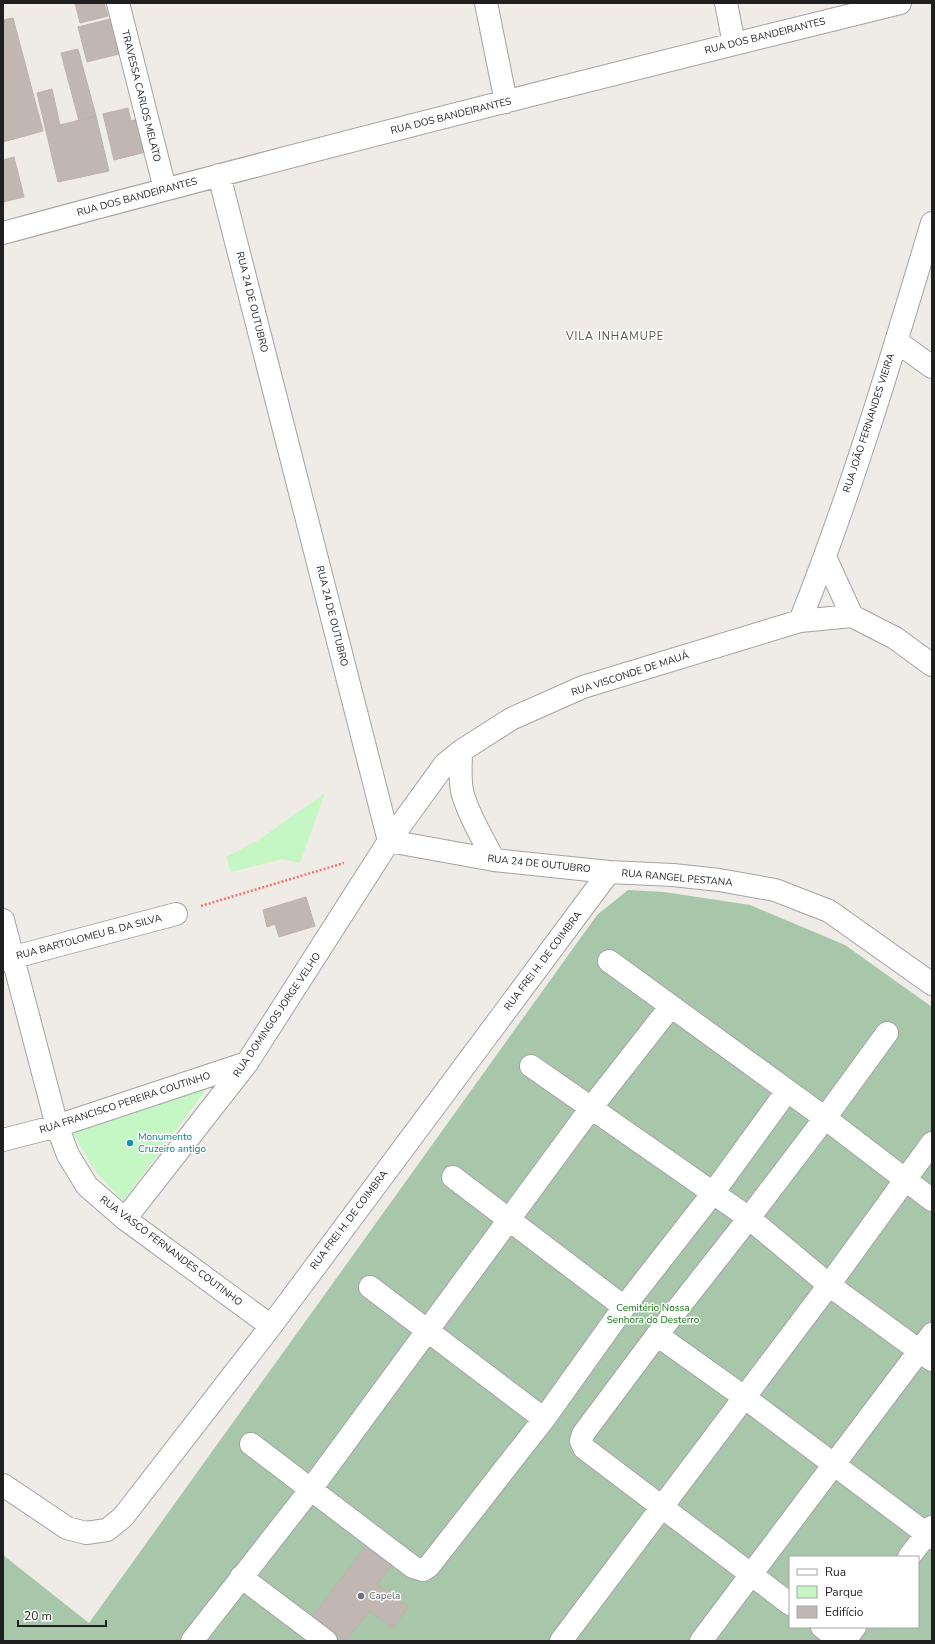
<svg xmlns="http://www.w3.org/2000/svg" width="935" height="1644" font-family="'Nunito Sans',sans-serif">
  <rect width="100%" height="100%" fill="#efebe6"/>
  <path fill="#a8c7aa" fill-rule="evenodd" d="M628,890L664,892L750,905L845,945L932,1007V1641H3V1555L89,1623L597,915ZM790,1557H918V1627H790Z"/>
  <path fill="#c5f7c5" d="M325,793L300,863L282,859L231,872L226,857L257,841Z
    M208,1087L123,1201L95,1171L73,1133Z"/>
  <path fill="#c0b7b2" stroke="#c0b1a8" d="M75,3H104L108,16L80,23Z
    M118,17L127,52L87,62L78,27Z
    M13,18L43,131L3,142V20Z
    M78,49L96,116L79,121L61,53Z
    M52,89L60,125L96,116L109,171L58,182L37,93Z
    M128,108L131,121L142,118L150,151L114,160L103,114Z
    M14,157L24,197L3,202V160Z
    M306,897L315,926L279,937L275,924L267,927L263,910Z
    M371,1539L397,1558L377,1584L408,1607L393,1628L369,1611L346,1641L313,1616Z"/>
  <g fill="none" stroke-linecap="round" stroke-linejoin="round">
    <defs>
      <path id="minor" d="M118,3L165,189
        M486,3L506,102
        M726,3L734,44
        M219,175L389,841
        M3,233C301,152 600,77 900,3
        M896,341L932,367
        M825,557L852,616L895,638L932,665
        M800,621C852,491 892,356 932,223
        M461,751C461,765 459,781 463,795C470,818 483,839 494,860
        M389,841L494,860L609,872L673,875L719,880L775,890L829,911L932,984
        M3,920L57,1126L68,1155L87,1186L125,1219L271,1326
        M3,960L176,914
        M609,961L825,1118L932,1200
        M531,1066L749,1218L829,1285L932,1360
        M3,1140L57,1126L247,1063
        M453,1177L624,1307L713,1193L787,1091
        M125,1219L247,1063L389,841L445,764L461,751L511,719L583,687L800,621L852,616
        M370,1287L544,1419
        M657,1335L744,1397L932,1538
        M251,1444L413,1567L423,1570L429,1566L544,1419L624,1307
        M3,1485L67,1528L86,1533L107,1530L123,1517L271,1326L609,872
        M909,1557L932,1527
        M241,1577L326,1641
        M790,1604L584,1448L581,1441L583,1434L657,1335L749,1218L825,1118L887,1033
        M822,1627L841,1641
        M192,1641L311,1489L591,1108L671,1006
        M561,1641L829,1285L932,1143
        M701,1641L932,1334
        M844,1641L855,1627"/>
    </defs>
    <use href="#minor" stroke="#a3a3a3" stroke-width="24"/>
    <path stroke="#f47472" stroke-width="2.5" stroke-dasharray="2 2" stroke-linecap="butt" d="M201,906L344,863"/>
    <use href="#minor" stroke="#fff" stroke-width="22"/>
  </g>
  <circle fill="#0f9aa8" stroke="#fff" stroke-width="1.5" cx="130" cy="1143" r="4"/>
  <circle fill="#6b7280" stroke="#fff" stroke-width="1.5" cx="361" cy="1596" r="4"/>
  <g text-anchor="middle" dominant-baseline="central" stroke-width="3" stroke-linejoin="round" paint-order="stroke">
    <g font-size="10" fill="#1f1f1f" stroke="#fff">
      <text transform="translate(765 36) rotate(-14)">RUA DOS BANDEIRANTES</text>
      <text transform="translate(141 96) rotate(76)">TRAVESSA CARLOS MELATO</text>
      <text transform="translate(451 116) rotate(-14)">RUA DOS BANDEIRANTES</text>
      <text transform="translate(137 197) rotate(-15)">RUA DOS BANDEIRANTES</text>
      <text transform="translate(252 302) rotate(76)">RUA 24 DE OUTUBRO</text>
      <text transform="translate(869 423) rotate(-72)">RUA JOÃO FERNANDES VIEIRA</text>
      <text transform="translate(332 616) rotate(76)">RUA 24 DE OUTUBRO</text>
      <text transform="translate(630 674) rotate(-18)">RUA VISCONDE DE MAUÁ</text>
      <text transform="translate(539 864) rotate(6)">RUA 24 DE OUTUBRO</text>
      <text transform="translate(677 878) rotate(5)">RUA RANGEL PESTANA</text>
      <text transform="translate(89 937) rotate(-15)">RUA BARTOLOMEU B. DA SILVA</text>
      <text transform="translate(543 961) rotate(-53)">RUA FREI H. DE COIMBRA</text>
      <text transform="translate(277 1015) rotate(-56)">RUA DOMINGOS JORGE VELHO</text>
      <text transform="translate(125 1103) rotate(-18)">RUA FRANCISCO PEREIRA COUTINHO</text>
      <text transform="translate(349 1220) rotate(-53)">RUA FREI H. DE COIMBRA</text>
      <text transform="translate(171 1251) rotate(37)">RUA VASCO FERNANDES COUTINHO</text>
    </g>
    <g font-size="10" fill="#0d838f" stroke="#fff" text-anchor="start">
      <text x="138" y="1137">Monumento<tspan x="138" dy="12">Cruzeiro antigo</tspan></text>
    </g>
    <g font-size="10" fill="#117910" stroke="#fff">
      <text x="653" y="1308">Cemitério Nossa<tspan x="653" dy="12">Senhora do Desterro</tspan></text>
    </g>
    <g font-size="10" fill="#5b616d" stroke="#fff" text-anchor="start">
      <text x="369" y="1596">Capela</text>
    </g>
    <g font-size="11" letter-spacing="1" fill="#525252" stroke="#fff">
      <text x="615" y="336">VILA INHAMUPE</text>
    </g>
  </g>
  <rect width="935" height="1644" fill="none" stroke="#1f1f1f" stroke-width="8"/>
  <rect x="789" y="1556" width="130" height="72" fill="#ffffff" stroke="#a5a5a5"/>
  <rect x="797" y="1569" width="20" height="6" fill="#ffffff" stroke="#a5a5a5"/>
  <text x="825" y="1576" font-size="12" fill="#1f1f1f">Rua</text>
  <rect x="797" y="1586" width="20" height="12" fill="#c5f7c5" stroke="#a5a5a5"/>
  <text x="825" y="1596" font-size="12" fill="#1f1f1f">Parque</text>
  <rect x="797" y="1606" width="20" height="12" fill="#c0b7b2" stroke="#a5a5a5"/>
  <text x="825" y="1616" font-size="12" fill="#1f1f1f">Edifício</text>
  <path d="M18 1620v6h88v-6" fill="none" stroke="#1f1f1f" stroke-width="2"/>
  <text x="24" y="1620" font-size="12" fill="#1f1f1f" stroke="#ffffff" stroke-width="3" paint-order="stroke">20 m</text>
</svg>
